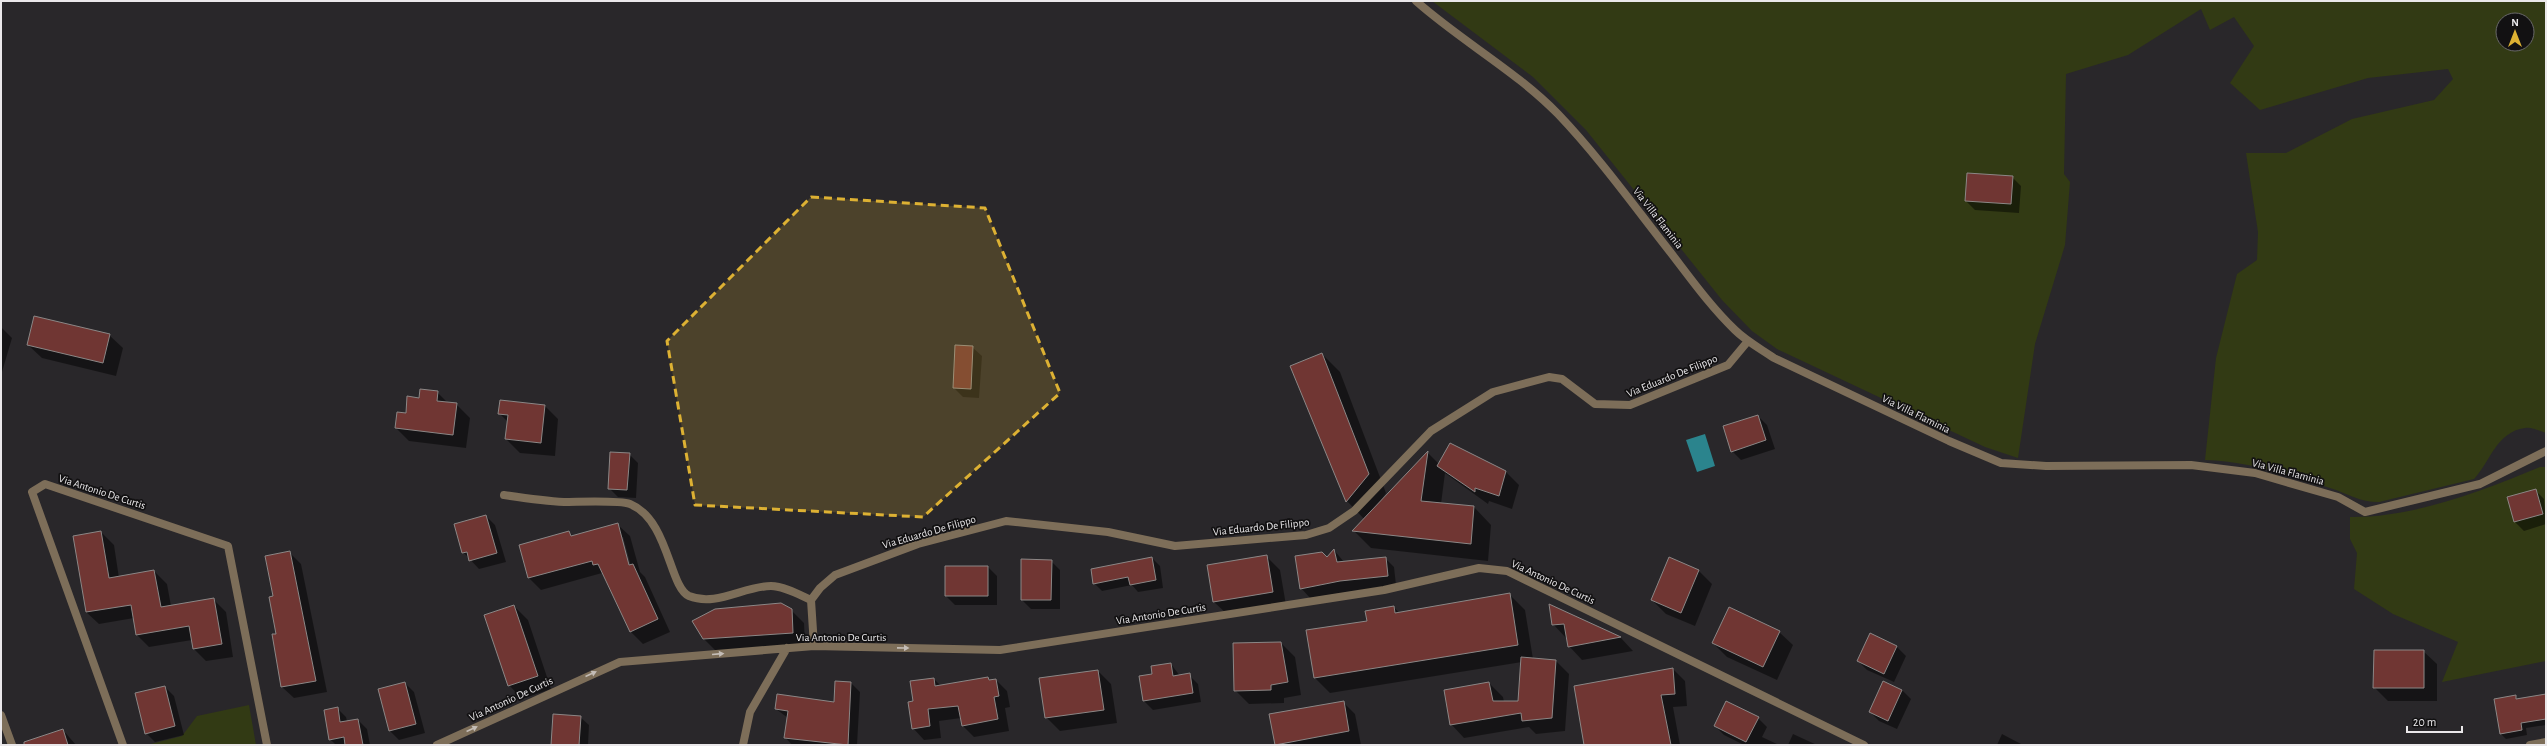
<svg xmlns="http://www.w3.org/2000/svg" width="2547" height="746" font-family="'Alegreya Sans',sans-serif">
  <rect width="100%" height="100%" fill="#29272a"/>
  <path fill="#323a14" fill-rule="evenodd" d="M1432,1H2546V433C2540,431 2531,427 2525,428C2496,432 2491,461 2474,479L2379,502C2359,502 2349,494 2330,488C2290,475 2247,461 2205,460L2216,358L2237,274L2257,260L2258,232L2246,153H2286L2352,119L2434,100L2453,79L2448,69L2368,78L2260,110L2230,83L2254,46L2234,17L2210,30L2201,9L2128,55L2066,74L2064,174L2070,182L2065,245L2035,344L2018,458L1985,447L1777,349L1752,331L1722,300L1586,130L1533,77ZM2503,20H2527V44H2503Z
    M2540,467H2546V661L2442,682L2458,642L2393,614L2354,589L2357,553L2350,539V517C2413,518 2482,491 2540,467Z
    M249,705L256,745H147L182,736L197,716Z"/>
  <path fill="#2b848d" d="M1705,434L1715,466L1697,472L1686,440Z"/>
  <path fill="#0007" fill-rule="evenodd" d="M2012,177L2021,186L2019,213L1975,210L1966,201Z
    M1,327L12,338L2,372H1Z
    M109,335L123,348L116,376L42,358L28,345Z
    M956,346L972,347L982,356L979,398L963,397L954,388Z
    M1322,354L1340,372L1386,493L1376,507L1428,453L1439,464L1506,472L1519,485L1512,509L1489,501L1488,504L1445,473L1441,504L1474,507L1491,525L1488,561L1371,548L1353,530L1364,519L1347,501L1292,366Z
    M437,392L448,403L456,404L470,418L466,448L409,441L396,428L420,399Z
    M545,406L558,419L555,456L520,453L506,439L508,422L499,413Z
    M1758,416L1767,425L1775,449L1741,460L1732,451Z
    M629,454L638,463L636,498L618,497L609,488Z
    M2535,490L2544,499L2546,524L2524,531L2515,522Z
    M486,516L495,525L506,562L479,569L463,552Z
    M617,524L630,536L640,572L645,577L670,632L643,644L631,632L602,573L541,590L529,578L569,532L573,536ZM621,537H623L632,570H630Z
    M101,532L114,545L119,578L154,571L167,584L171,606L213,599L226,612L233,657L206,661L194,649L192,640L149,647L137,635L134,618L99,624L86,612Z
    M1334,550L1344,562L1385,558L1394,567L1396,585L1310,598L1301,588Z
    M289,552L301,564L327,692L294,698L282,687L274,597Z
    M1266,556L1280,570L1286,605L1228,615L1214,602Z
    M1152,558L1160,566L1163,588L1138,592L1132,585L1102,591L1094,583Z
    M1051,561L1060,570V609H1031L1022,600Z
    M988,567L997,576V605H955L946,596Z
    M1698,570L1712,584L1695,626L1666,614L1652,600Z
    M1509,594L1525,610L1533,659L1556,661L1569,674L1565,731L1536,734L1529,727L1464,738L1451,724L1489,683L1503,697L1504,702H1519L1522,662L1330,693L1315,678L1308,630L1368,622L1394,607L1400,614Z
    M514,606L528,620L551,689L522,699L509,685Z
    M1550,606L1621,638L1633,651L1582,660L1569,646L1566,638L1553,624Z
    M791,610L804,623L805,646L717,652L704,639Z
    M1779,632L1793,645L1777,680L1727,657L1713,643Z
    M1281,643L1295,657L1301,695L1284,698V703L1249,704L1235,690Z
    M1897,647L1906,656L1894,682L1867,670L1858,661Z
    M2423,651L2437,664V701H2388L2374,687Z
    M1171,664L1180,676L1189,675L1198,684L1201,702L1153,710L1144,701L1153,675Z
    M1673,669L1685,681L1687,706L1673,707L1680,745H1585Z
    M1098,671L1111,684L1117,723L1060,731L1046,717Z
    M988,678L991,681L996,680L1007,691L1010,707L1005,708L1009,731L974,737L962,725L961,718L939,721L941,738L924,740L913,728L914,702L934,679L941,686Z
    M1884,682L1902,690L1911,699L1897,729L1879,721L1870,712Z
    M405,683L414,692L425,733L399,740L390,731Z
    M851,683L860,692L857,745H792L785,737L788,718L776,709L835,703Z
    M165,687L174,696L184,735L155,742L146,733Z
    M2546,695V725L2526,728L2527,735L2506,739L2500,733L2515,696L2519,700Z
    M1343,702L1355,714L1361,745L1276,744Z
    M337,708L346,717L347,721L358,720L367,729L370,745H336L330,739Z
    M580,717L589,725L588,745H552Z
    M1758,718L1767,727L1762,737L1779,745H1744L1724,735L1715,726Z
    M63,730L76,745H30Z
    M1793,734L1817,745H1788Z
    M2002,734L2023,745H1997Z"/>
  <path fill="#703633" stroke="#8b8786" d="M1967,173L2013,176L2011,204L1965,201Z
    M34,316L110,334L103,363L27,345Z
    M955,345L973,346L971,389L953,388Z
    M1322,353L1369,474L1346,502L1290,366Z
    M420,389L438,391L437,401L457,403L453,435L395,428L397,412L406,413L407,396L419,398Z
    M500,400L545,405L541,443L505,439L508,415L498,414Z
    M1758,415L1766,440L1731,452L1723,426Z
    M1450,443L1506,471L1499,496L1475,488V492L1437,466Z
    M1428,451L1421,501L1474,506L1471,544L1352,531Z
    M610,452L630,453L627,490L608,489Z
    M2536,489L2543,514L2514,522L2507,497Z
    M486,515L497,553L469,561L467,552L462,553L454,524Z
    M618,523L629,565L633,564L658,619L630,632L598,564L593,565L592,561L528,578L519,545L569,531L571,536Z
    M101,531L109,578L154,570L161,607L214,598L222,644L193,649L189,626L136,635L131,605L86,612L73,536Z
    M1334,549L1337,562L1386,557L1388,576L1340,581L1300,589L1295,556L1322,552L1327,557Z
    M290,551L316,681L281,687L272,634H276L269,597L273,596L265,556Z
    M1267,555L1273,592L1213,602L1207,565Z
    M1152,557L1156,580L1130,585L1128,577L1093,584L1091,569Z
    M1669,557L1699,570L1681,613L1651,600Z
    M1021,559L1052,560L1051,600H1021Z
    M945,566H988V596H945Z
    M1510,593L1518,645L1314,678L1306,630L1367,621L1365,611L1394,606L1395,613Z
    M781,603L792,609L793,633L703,639L692,621L715,609Z
    M1549,604L1562,610L1621,637L1568,647L1564,624L1552,625Z
    M514,605L538,676L508,686L484,615Z
    M1729,607L1780,631L1763,667L1712,643Z
    M1870,633L1897,646L1884,674L1857,661Z
    M1281,642L1288,682L1271,685V690L1234,691L1233,643Z
    M2374,650H2424V688H2373Z
    M1521,657L1556,660L1552,718L1522,721L1521,713L1450,725L1444,690L1489,682L1493,701H1518Z
    M1171,663L1173,676L1190,673L1193,693L1143,701L1139,676L1152,674L1151,666Z
    M1673,668L1675,694L1661,695L1671,745H1584L1574,686Z
    M1098,670L1104,710L1045,718L1039,678Z
    M988,677L989,680L996,679L999,696L994,697L998,719L962,726L958,706L928,709L930,726L912,729L908,702L913,701L910,681L934,678L935,686Z
    M835,681L851,682L848,745L784,738L788,711L775,709L777,694L834,702Z
    M1883,681L1902,690L1888,721L1869,712Z
    M405,682L416,724L389,731L378,689Z
    M165,686L175,726L145,734L135,693Z
    M2546,694V719L2521,723L2522,730L2500,734L2494,699L2516,695V699Z
    M1344,701L1349,731L1275,745L1269,714Z
    M1726,701L1759,717L1746,742L1714,726Z
    M338,707L340,722L358,719L363,745H345L344,737L329,740L324,710Z
    M553,714L581,716L579,745H551Z
    M63,729L68,745H24V742Z"/>
  <g fill="none" stroke-linecap="round" stroke-linejoin="round">
    <path stroke="#7d6e59" stroke-width="8" d="M2530,745L2546,742"/>
    <path stroke="#7d6e59" stroke-width="8" d="M1416,1C1461,41 1516,71 1558,114C1599,157 1634,206 1671,253C1691,279 1711,307 1735,330C1746,341 1761,349 1774,358L1949,441L2001,463L2046,466L2191,465L2255,473L2338,497L2365,512L2480,484L2546,451
      M504,495C524,498 544,501 564,502C579,502 619,500 630,504C669,520 669,587 689,596C716,607 744,586 771,586C784,586 800,595 811,600
      M814,646L811,600L820,588L835,575L918,544L1006,521L1108,532L1175,546L1306,535L1329,528L1354,511L1431,431L1493,392L1549,377L1562,379L1595,404L1630,405L1728,365L1748,341
      M1,715L12,745
      M123,745L32,492L45,484L228,546L267,745
      M437,745L620,662L814,646L1000,650L1384,590L1479,568L1507,571L1864,745
      M743,745L750,712L787,648"/>
  </g>
  <defs><path id="oneway-solid" d="M-6-.8H1V-3.2L6.5 0L1 3.2V.8H-6Z"/></defs>
  <g fill="#c4bdb7">
    <use href="#oneway-solid" transform="translate(903 648) rotate(1)"/>
    <use href="#oneway-solid" transform="translate(718 654) rotate(-5)"/>
    <use href="#oneway-solid" transform="translate(591 674) rotate(-24)"/>
    <use href="#oneway-solid" transform="translate(472 729) rotate(-25)"/>
  </g>
  <path fill="#ddb133" fill-opacity="0.2" stroke="#ddb133" stroke-width="3" stroke-dasharray="8 5" stroke-linejoin="round" d="M811,197L985,208L1060,393L923,517L695,505L667,341Z"/>
  <g text-anchor="middle" dominant-baseline="central" stroke-width="3.5" stroke-linejoin="round" paint-order="stroke">
    <g font-size="11" fill="#eae8ea" stroke="#121112">
      <text transform="translate(1658 218) rotate(52)">Via Villa Flaminia</text>
      <text transform="translate(1672 376) rotate(-22)">Via Eduardo De Filippo</text>
      <text transform="translate(1916 414) rotate(26)">Via Villa Flaminia</text>
      <text transform="translate(2288 472) rotate(15)">Via Villa Flaminia</text>
      <text transform="translate(102 492) rotate(18)">Via Antonio De Curtis</text>
      <text transform="translate(1261 527) rotate(-6)">Via Eduardo De Filippo</text>
      <text transform="translate(929 532) rotate(-16)">Via Eduardo De Filippo</text>
      <text transform="translate(1553 582) rotate(25)">Via Antonio De Curtis</text>
      <text transform="translate(1161 614) rotate(-9)">Via Antonio De Curtis</text>
      <text x="841" y="637">Via Antonio De Curtis</text>
      <text transform="translate(511 699) rotate(-25)">Via Antonio De Curtis</text>
    </g>
  </g>
  <rect width="2547" height="746" fill="none" stroke="#eae8ea" stroke-width="4"/>
  <g transform="translate(2515 32)"><circle r="19" fill="#121112" stroke="#686768"/>
  <path d="M0-3L7 15L0 10L-7 15Z" fill="#ddb133"/>
  <text y="-6" font-size="11" font-weight="bold" text-anchor="middle" fill="#eae8ea">N</text>
  </g>
  <path d="M2407 726v6h55v-6" fill="none" stroke="#eae8ea" stroke-width="2"/>
  <text x="2413" y="726" font-size="12" fill="#eae8ea" stroke="#121112" stroke-width="3" paint-order="stroke">20 m</text>
</svg>
